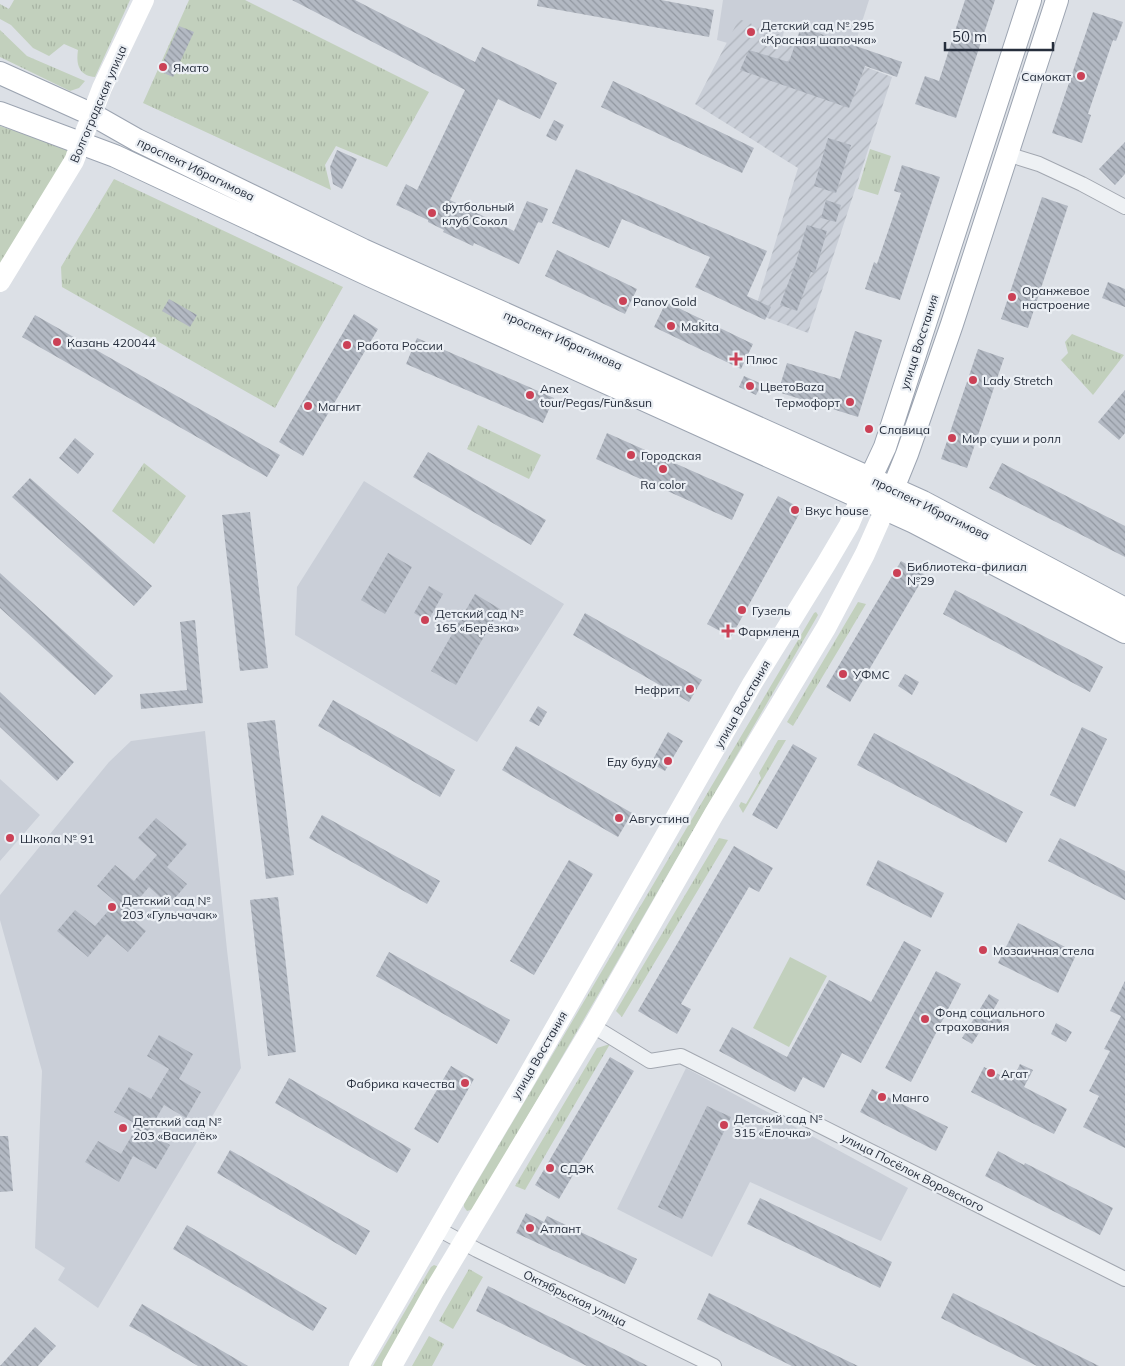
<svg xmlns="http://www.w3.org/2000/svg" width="1125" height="1366" font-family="Mulish,sans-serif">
  <defs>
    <pattern id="industrial-furrows" width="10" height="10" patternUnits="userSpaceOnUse" patternTransform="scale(1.25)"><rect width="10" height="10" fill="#cacfd8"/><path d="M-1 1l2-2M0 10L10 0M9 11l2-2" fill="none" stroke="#adb2ba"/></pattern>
    <pattern id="grass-tufts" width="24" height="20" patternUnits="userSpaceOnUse" patternTransform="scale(1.25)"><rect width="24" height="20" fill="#c2d0bd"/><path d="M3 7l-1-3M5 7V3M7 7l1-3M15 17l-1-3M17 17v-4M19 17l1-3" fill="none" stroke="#a7b3a3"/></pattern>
    <pattern id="building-back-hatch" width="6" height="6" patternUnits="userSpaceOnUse" patternTransform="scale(1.25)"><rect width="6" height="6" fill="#b3b9c3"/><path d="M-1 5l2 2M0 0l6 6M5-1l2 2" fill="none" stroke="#9197a0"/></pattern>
  </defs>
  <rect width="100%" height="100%" fill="#dce0e6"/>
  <path fill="#cacfd8" d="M723,0H869L855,44L786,24L777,57L717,40Z
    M364,481L564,604L477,742L295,635L297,587Z
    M205,731L227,950L241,1068L98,1308L58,1280L65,1268L35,1248L42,1071L0,920V895L109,762L131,741Z
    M0,779L40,815L0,861Z
    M686,1068L908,1188L881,1241L750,1182L712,1257L617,1209Z"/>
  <path fill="url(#industrial-furrows)" d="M739,19L892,77L808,333L754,313L798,168L695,104Z"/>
  <path fill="url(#grass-tufts)" d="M14,0H130L95,77C78,76 76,63 78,50L64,44L49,56L33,48L11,25L0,19V4L9,9Z
    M189,0H245L429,92L387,167L336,146L325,165L331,190L143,103Z
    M0,30L27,56L85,81L79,88L70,91L0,57Z
    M0,126L64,147L69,153L0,272Z
    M870,149L891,156L878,195L858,189Z
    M114,179L343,287L275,408L62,287L61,267Z
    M1072,334L1124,355L1093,395L1061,360L1068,353L1065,342Z
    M478,425L541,455L529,479L467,449Z
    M144,463L186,496L154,544L112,511Z
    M858,602L866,604L793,726L787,722Z
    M816,612L818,615L474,1209L467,1211L464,1207V1204L814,613Z
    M778,740H786L743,813L739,806L741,802L746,804L761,778L759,773Z
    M719,838L728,840L622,1017L616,1011Z
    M610,1044L525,1190L515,1186L597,1048Z
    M434,1265L439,1267L384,1366H373L431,1267Z
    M469,1269L483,1277L453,1329L439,1321Z
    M429,1336L444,1344L432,1366H412Z"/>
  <path fill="#c2d0bd" d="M790,957L827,976L789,1047L753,1028Z"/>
  <path fill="url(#building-back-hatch)" d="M292,0H355L475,62L482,47L557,83L540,119L498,99L450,200L514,231L527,201L548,209L542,223L538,222L519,264L474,243L473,246L443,232L444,230L428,222V220L396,205L406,184L417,190L465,90Z
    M538,0H661L714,10L709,37L537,6Z
    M965,0H995L956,118L915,104L925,76L939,81Z
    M1093,12L1123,22L1116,41L1113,40L1088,114L1091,115L1082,143L1052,133Z
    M179,26L194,32L173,77L159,71Z
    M801,27L902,62L897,77L865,66L849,108L740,70L749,50L789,62Z
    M613,81L754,148L742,173L601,107Z
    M554,120L564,125L556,141L546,136Z
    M828,138L851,145L836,193L814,186Z
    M1125,142V174L1115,185L1099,169Z
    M337,150L357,159L342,189L333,184L330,167Z
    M902,165L940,177L900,300L865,289L874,262L877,264L901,193L894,191Z
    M576,169L767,251L747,296L771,307L765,320L695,287L710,257L622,219L609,248L552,223Z
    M1042,197L1068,206L1028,328L1001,319Z
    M826,200L841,205L836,222L821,218Z
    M807,225L827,231L815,273L811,272L797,311L780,305L796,262Z
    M557,250L637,289L625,314L545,276Z
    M1108,282L1125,289V307L1102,298Z
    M169,299L197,315L190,327L162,311Z
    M666,302L753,344L741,369L654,327Z
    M354,314L378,329L303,456L279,442Z
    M35,315L280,455L267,477L22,337Z
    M855,331L882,340L858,417L778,392L787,363L840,379Z
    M417,338L554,398L543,423L406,364Z
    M978,349L1004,358L967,468L941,459Z
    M744,376L762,384L756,395L739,387Z
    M1125,390V433L1119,440L1098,422Z
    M607,433L744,494L732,520L596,459Z
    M75,438L94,454L78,474L59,458Z
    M428,452L546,520L531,545L413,477Z
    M1002,463L1125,526V557L989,488Z
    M30,478L152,586L134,606L12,497Z
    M778,496L802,509L731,637L707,624Z
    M250,512L268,668L240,671L222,515Z
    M388,553L412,567L385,614L361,600Z
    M901,561L925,575L850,702L826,687Z
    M0,573L113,676L95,695L0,608Z
    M429,586L443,594L428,621L414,613Z
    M955,590L1103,667L1090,692L943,614Z
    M475,594L500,609L456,685L431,671Z
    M585,613L702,680L689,702L573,635Z
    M195,620L203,703L141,709L140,694L187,690L180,622Z
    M905,674L919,682L912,695L898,686Z
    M0,692L74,762L57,781L0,727Z
    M333,700L455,770L440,797L318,726Z
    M538,706L547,712L539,726L529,721Z
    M275,720L294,875L266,879L247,723Z
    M1082,727L1107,739L1075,807L1050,795Z
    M668,732L683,741L665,771L651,763Z
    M874,733L1023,812L1006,843L857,765Z
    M793,744L817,758L777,829L752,815Z
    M516,746L632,813L618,837L502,770Z
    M322,815L440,881L427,904L309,838Z
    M156,818L187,844L167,867L187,884L169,905L149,887L126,914L146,931L128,952L107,934L88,957L57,931L75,910L95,926L116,902L97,886L115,865L134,881L157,855L138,838Z
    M1060,838L1125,871V900L1048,861Z
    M734,846L773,868L759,892L749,887L715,945L681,1004L691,1009L677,1034L638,1011Z
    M569,860L593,874L534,975L510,961Z
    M878,860L944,893L931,918L866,885Z
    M278,897L296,1052L268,1056L250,900Z
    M1018,923L1077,953L1058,993L998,963Z
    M904,941L921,950L861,1063L842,1053L824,1088L803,1077L795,1092L719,1051L732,1027L787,1057L829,980L871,1002Z
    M389,952L510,1020L497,1044L376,976Z
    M936,971L961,984L911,1082L885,1068Z
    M1125,981V1148L1083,1127L1099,1096L1089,1091L1110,1051L1104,1049L1121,1016L1110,1011Z
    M989,994L999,1000L991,1014L1002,1021L995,1032L984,1025L972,1044L962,1038Z
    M1056,1023L1072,1032L1066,1042L1051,1034Z
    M159,1035L193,1054L179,1079L201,1092L186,1118L164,1105L148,1132L170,1145L156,1169L133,1156L119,1182L85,1162L98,1141L121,1154L138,1125L114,1112L129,1087L151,1099L169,1069L147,1056Z
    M610,1057L634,1071L559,1199L535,1185Z
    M1020,1064L1033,1070L1024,1087L1067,1109L1054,1134L971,1092L984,1067L1012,1081Z
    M451,1066L474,1079L438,1143L414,1129Z
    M289,1078L411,1149L397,1173L275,1103Z
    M872,1089L948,1127L936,1151L860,1112Z
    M707,1106L731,1117L682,1219L658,1207Z
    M0,1136H8L13,1191L0,1192Z
    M230,1150L370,1231L356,1255L217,1173Z
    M998,1151L1024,1165L1025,1163L1113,1208L1100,1235L985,1176Z
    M760,1198L892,1262L880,1288L747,1224Z
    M526,1213L544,1222L547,1216L637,1259L625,1284L516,1233Z
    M187,1225L327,1308L313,1331L173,1249Z
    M488,1286L648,1366H587L476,1311Z
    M709,1293L792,1334L858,1366H792L697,1319Z
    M953,1293L1099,1366H1037L941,1318Z
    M142,1304L248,1366H198L144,1334L129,1326Z
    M35,1327L56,1346L45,1358L38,1366H0Z"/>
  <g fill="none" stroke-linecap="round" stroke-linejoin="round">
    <defs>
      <path id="street" d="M1007,154L1039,164L1082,184L1125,207
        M593,1026L650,1061L681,1056L1125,1279
        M438,1229L477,1250L714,1366"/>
      <path id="primary" d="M0,73L93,115L137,140L363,250L923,502L1125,609
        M0,113L115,156L371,276L914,522L1125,632
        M864,492L885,447L1030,0
        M888,501L907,454L952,324L1057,0"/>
    </defs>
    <use href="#street" stroke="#a2a7b0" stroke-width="16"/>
    <use href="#primary" stroke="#9ca4b1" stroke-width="24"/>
    <use href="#street" stroke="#eef1f4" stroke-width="14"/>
    <path stroke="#fff" stroke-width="20" d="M0,282L74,161L102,88L144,0
      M359,1366L465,1182L523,1084L752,684L826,564L849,525L860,499
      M392,1366L434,1291L593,1026L714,814L826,628L865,554L885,509"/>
    <use href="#primary" stroke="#fff" stroke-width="22"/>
  </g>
  <g fill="#cb4156" stroke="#ebeff4" stroke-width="2">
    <circle cx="751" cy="32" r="5"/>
    <circle cx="163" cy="67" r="5"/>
    <circle cx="1081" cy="76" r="5"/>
    <circle cx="432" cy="213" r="5"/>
    <circle cx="1012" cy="297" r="5"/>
    <circle cx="623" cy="301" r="5"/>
    <circle cx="671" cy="326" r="5"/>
    <circle cx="57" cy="342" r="5"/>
    <circle cx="347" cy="345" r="5"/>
    <path d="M733.5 351.5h5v5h5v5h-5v5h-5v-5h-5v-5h5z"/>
    <circle cx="973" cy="380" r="5"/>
    <circle cx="750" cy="386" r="5"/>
    <circle cx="530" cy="395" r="5"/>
    <circle cx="850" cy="402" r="5"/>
    <circle cx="308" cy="406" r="5"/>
    <circle cx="869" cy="429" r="5"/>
    <circle cx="952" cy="438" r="5"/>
    <circle cx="631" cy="455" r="5"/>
    <circle cx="663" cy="469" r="5"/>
    <circle cx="795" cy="510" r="5"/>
    <circle cx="897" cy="573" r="5"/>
    <circle cx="742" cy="610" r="5"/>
    <circle cx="425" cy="620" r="5"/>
    <path d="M725.5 623.5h5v5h5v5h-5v5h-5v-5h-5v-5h5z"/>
    <circle cx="843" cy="674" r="5"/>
    <circle cx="690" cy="689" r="5"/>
    <circle cx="668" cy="761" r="5"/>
    <circle cx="619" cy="818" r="5"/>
    <circle cx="10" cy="838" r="5"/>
    <circle cx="112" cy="907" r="5"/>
    <circle cx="983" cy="950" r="5"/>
    <circle cx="925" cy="1019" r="5"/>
    <circle cx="991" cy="1073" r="5"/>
    <circle cx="465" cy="1083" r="5"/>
    <circle cx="882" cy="1097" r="5"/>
    <circle cx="724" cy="1125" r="5"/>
    <circle cx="123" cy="1128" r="5"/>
    <circle cx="550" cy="1168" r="5"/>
    <circle cx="530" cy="1228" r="5"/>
  </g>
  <g text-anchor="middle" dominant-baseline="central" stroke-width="4.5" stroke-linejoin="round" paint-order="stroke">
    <g font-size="12" fill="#262e3c" stroke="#ebeff4" text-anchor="start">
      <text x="761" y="25">Детский сад № 295<tspan x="761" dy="14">«Красная шапочка»</tspan></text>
      <text x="173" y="67">Ямато</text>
      <text x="1071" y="76" text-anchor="end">Самокат</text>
      <text x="442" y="206">футбольный<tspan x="442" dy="14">клуб Сокол</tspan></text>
      <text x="1022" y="290">Оранжевое<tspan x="1022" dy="14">настроение</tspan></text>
      <text x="633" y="301">Panov Gold</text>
      <text x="681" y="326">Makita</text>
      <text x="67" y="342">Казань 420044</text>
      <text x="357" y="345">Работа России</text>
      <text x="746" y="359">Плюс</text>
      <text x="983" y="380">Lady Stretch</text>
      <text x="760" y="386">ЦветоBaza</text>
      <text x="540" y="388">Anex<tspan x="540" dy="14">tour/Pegas/Fun&amp;sun</tspan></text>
      <text x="840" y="402" text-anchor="end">Термофорт</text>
      <text x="318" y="406">Магнит</text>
      <text x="879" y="429">Славица</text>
      <text x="962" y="438">Мир суши и ролл</text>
      <text x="641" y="455">Городская</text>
      <text x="663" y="484" text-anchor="middle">Ra color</text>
      <text x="805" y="510">Вкус house</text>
      <text x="907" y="566">Библиотека-филиал<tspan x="907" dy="14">№29</tspan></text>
      <text x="752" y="610">Гузель</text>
      <text x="435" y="613">Детский сад №<tspan x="435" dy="14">165 «Берёзка»</tspan></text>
      <text x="738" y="631">Фармленд</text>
      <text x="853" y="674">УФМС</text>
      <text x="680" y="689" text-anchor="end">Нефрит</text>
      <text x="658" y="761" text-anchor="end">Еду буду</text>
      <text x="629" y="818">Августина</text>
      <text x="20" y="838">Школа № 91</text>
      <text x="122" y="900">Детский сад №<tspan x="122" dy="14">203 «Гульчачак»</tspan></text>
      <text x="993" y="950">Мозаичная стела</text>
      <text x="935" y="1012">Фонд социального<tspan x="935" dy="14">страхования</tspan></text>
      <text x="1001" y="1073">Агат</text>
      <text x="455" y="1083" text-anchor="end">Фабрика качества</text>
      <text x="892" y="1097">Манго</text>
      <text x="734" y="1118">Детский сад №<tspan x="734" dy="14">315 «Ёлочка»</tspan></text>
      <text x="133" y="1121">Детский сад №<tspan x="133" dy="14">203 «Василёк»</tspan></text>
      <text x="560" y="1168">СДЭК</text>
      <text x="540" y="1228">Атлант</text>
    </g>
    <g font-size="12" fill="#262e3c" stroke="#ebeff4">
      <text transform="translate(98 104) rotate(-67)">Волгоградская улица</text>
      <text transform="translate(196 169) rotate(26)">проспект Ибрагимова</text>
      <text transform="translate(563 340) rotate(24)">проспект Ибрагимова</text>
      <text transform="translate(919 342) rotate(-72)">улица Восстания</text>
      <text transform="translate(931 508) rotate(26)">проспект Ибрагимова</text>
      <text transform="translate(742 704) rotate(-60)">улица Восстания</text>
      <text transform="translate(539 1055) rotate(-60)">улица Восстания</text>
      <text transform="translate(913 1172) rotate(27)">улица Посёлок Воровского</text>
      <text transform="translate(575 1298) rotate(26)">Октябрьская улица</text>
    </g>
  </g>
  <path d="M945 42v8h108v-8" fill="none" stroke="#262e3c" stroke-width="2.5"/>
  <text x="952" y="42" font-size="15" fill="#262e3c" stroke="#ebeff4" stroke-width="4" paint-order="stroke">50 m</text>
</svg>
